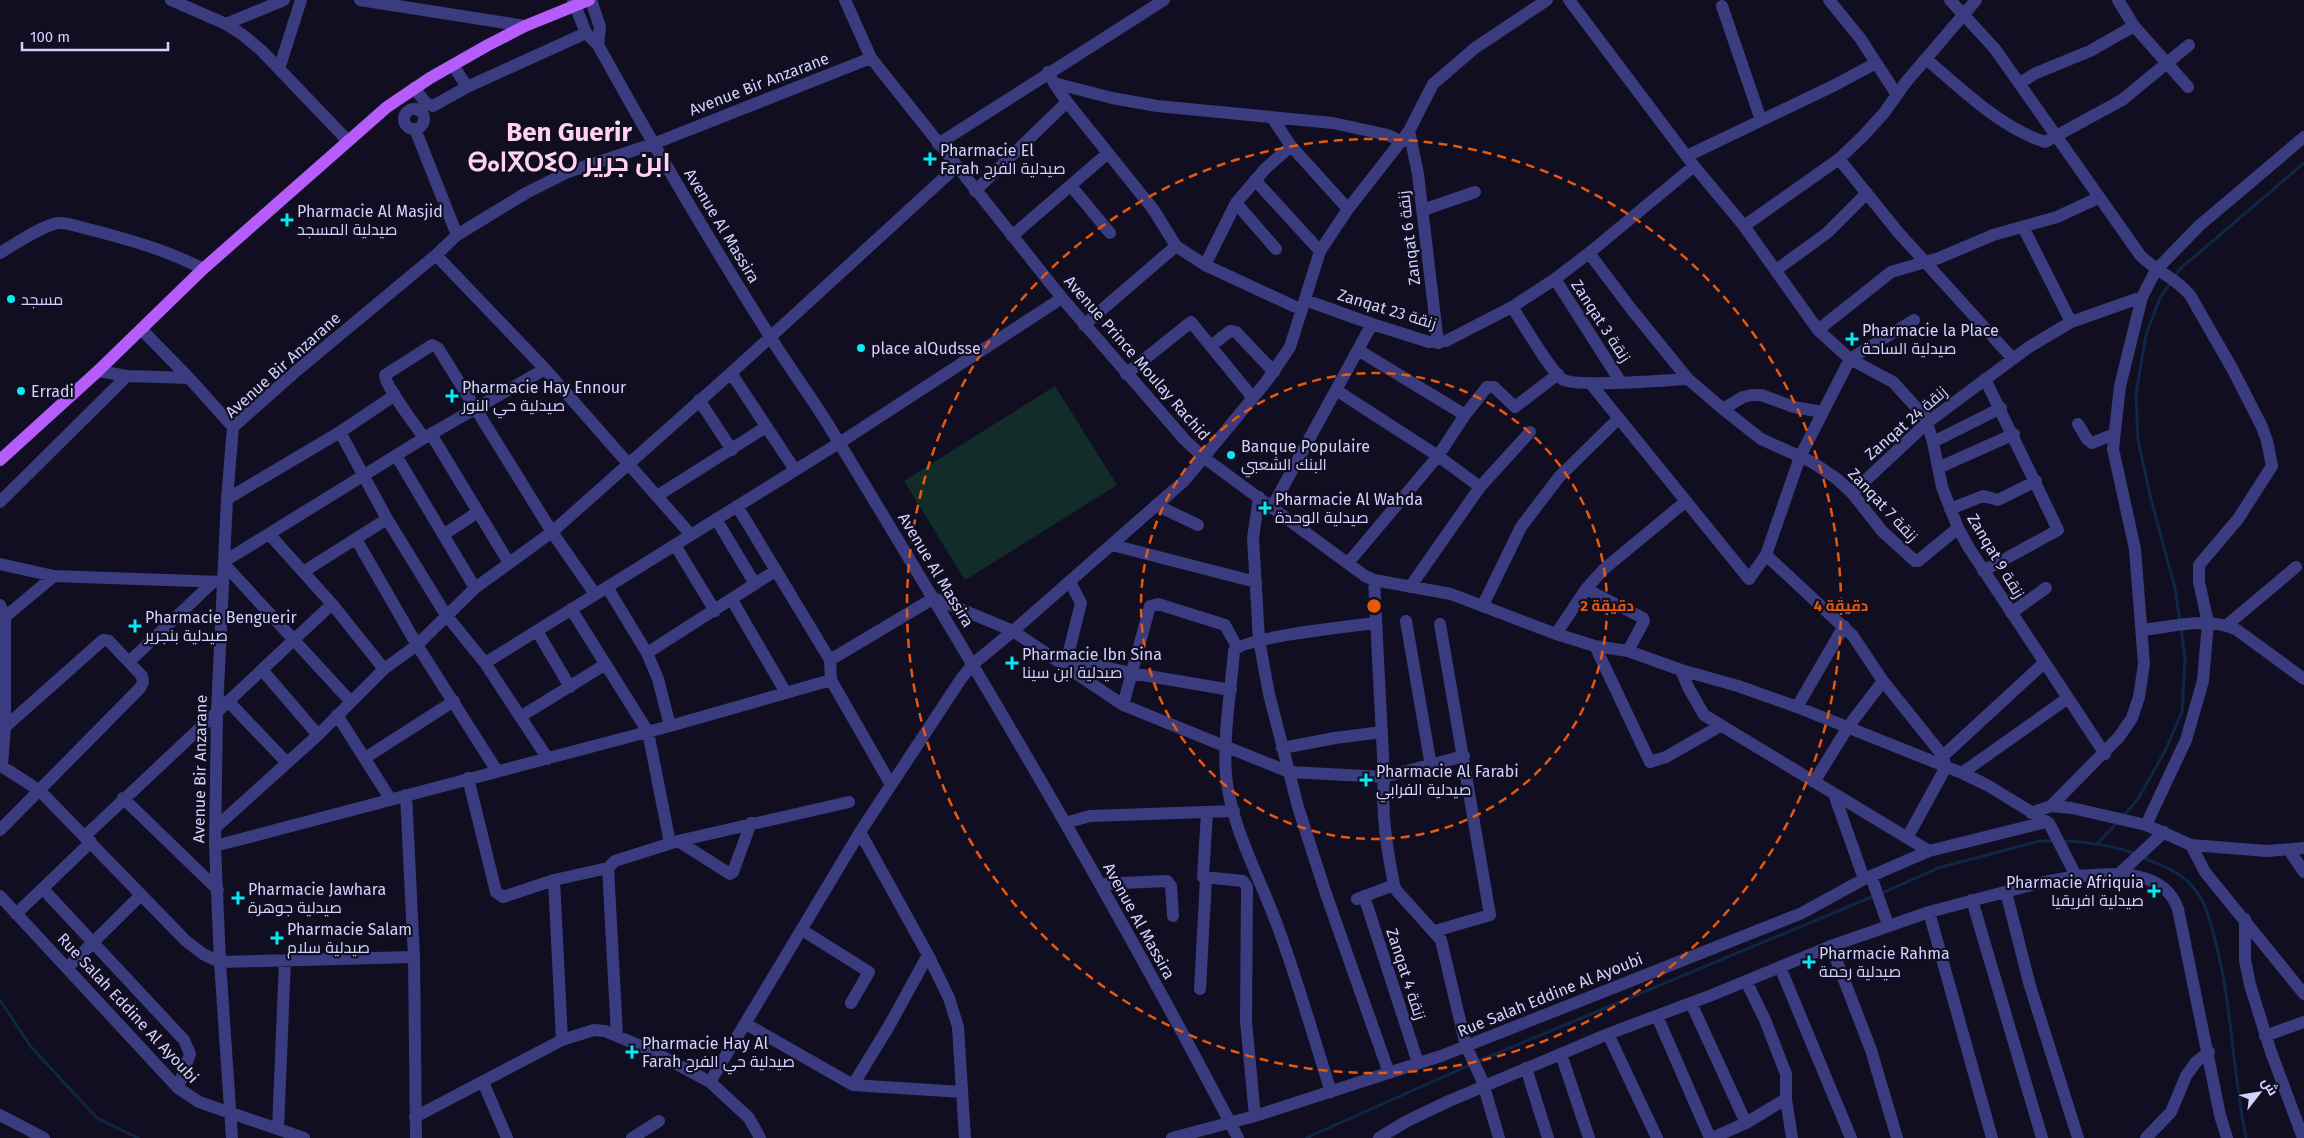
<svg xmlns="http://www.w3.org/2000/svg" width="2304" height="1138" font-family="'Fira Sans',Cairo,'Noto Sans Tifinagh',sans-serif">
  <rect width="100%" height="100%" fill="#110e22"/>
  <path fill="#122c29" d="M1055,386L1117,485L965,580L904,481Z"/>
  <g fill="none" stroke-linecap="round" stroke-linejoin="round">
    <path stroke="#0f2746" stroke-width="3" d="M2175,276L2180,269L2304,163
      M2171,282L2160,298L2146,335L2136,394L2138,440L2151,499L2175,588L2180,621
      M2123,816L2138,799L2165,751L2182,712L2185,659L2181,627
      M2063,841C2088,842 2113,845 2135,854
      M2097,844L2117,823
      M2141,857C2160,865 2180,871 2193,887C2204,899 2209,917 2213,932C2232,999 2232,1070 2246,1138
      M1880,894L1938,868L2040,841H2055
      M0,1000L31,1047L97,1118L138,1138
      M1476,1062L1874,896
      M1306,1138L1470,1065"/>
    <path stroke="#3b3c80" stroke-width="12" d="M171,0L226,24L243,35L261,50L348,141
      M360,0L525,26
      M573,0L586,33L598,45C652,143 709,240 769,335C788,366 810,395 829,426C971,660 1112,895 1238,1138
      M591,0L600,27L598,45
      M845,0L871,58L1062,298L1184,439L1203,457L1365,576L1374,580L1451,594L1556,634L1595,646L1628,651L1681,670L1688,687L1704,715L1929,851
      M1569,0L1694,166L1744,226L1818,330L1850,359L1893,382L1925,417L1933,442L1942,487L1958,528L1969,548L2105,754
      M1829,0L1860,38L1897,95
      M1950,0L1995,49L2140,255C2155,271 2176,278 2190,295L2233,370L2262,427L2267,441L2272,466L2238,519L2199,565V582L2208,623L2203,681L2186,740L2146,825L2072,808L2051,806L2031,813
      M2118,0L2134,26L2188,87
      M1722,6L1761,120
      M226,24L284,0
      M1926,59C1962,89 1999,127 2045,142L2122,100L2189,45
      M453,65L467,87
      M279,69L301,0
      M1048,72L1054,83L1112,98L1157,106L1333,123L1388,135L1402,142
      M1054,83L1067,102L1153,209L1176,246L1205,265L1302,310
      M2020,83L2034,74L2090,51L2134,26
      M414,88L426,103L433,106L467,87L586,33
      M404 119a10 10 0 1 1 20 0a10 10 0 1 1-20 0Z
      M1273,119L1291,146L1348,209
      M415,129L457,235
      M1409,131L1418,174L1438,343
      M938,144L1164,0
      M1687,156L1835,85L1876,63
      M1839,159L1898,232L2013,359
      M1255,180L1320,251
      M1071,186L1110,233
      M975,191L1067,102
      M1236,203L1276,249
      M1423,210L1475,192
      M1744,226L1839,159L1864,135L1884,113L1906,82L1976,0
      M2023,227L2071,322
      M1012,236L1108,153
      M0,253C15,244 41,226 58,223C67,222 79,227 88,229C127,239 167,250 203,269
      M1589,253L1632,310L1688,379
      M436,255L545,369L691,535
      M1205,265L1236,203L1265,169L1291,146
      M1776,270L1827,233L1867,193
      M1555,279L1620,381
      M1305,300L1372,324L1429,342L1446,341L1512,307L1555,279L1589,253L1694,166
      M1512,307C1523,323 1549,369 1562,379C1574,388 1667,380 1688,379L1723,409L1743,397L1752,395H1761L1794,407L1822,412
      M1084,325L1176,246
      M141,329L189,378L233,427
      M1818,330L1891,272L1939,258L1993,235L2057,217L2098,198
      M1211,346L1230,331L1236,332L1274,372
      M1358,350L1465,415
      M98,371L127,376L189,378
      M731,373L795,470
      M1126,374L1191,322L1253,398
      M1591,384L1749,579L1766,555L1800,457L1850,359L1914,320
      M1336,390L1438,456L1480,487
      M699,400L732,450
      M1723,409L1761,439L1812,462L1837,479L1852,493L1882,531L1915,561H1918L1958,528
      M2078,424L2087,439L2092,443L2114,434
      M340,432L387,519L446,615L485,663L548,759
      M431,434L509,563
      M424,438C416,426 385,386 385,375L432,345L438,348L552,532L595,594
      M1933,442L2001,408
      M397,457L475,588
      M1938,468L2014,434
      M1852,493L1928,422L2029,347L2071,322L2142,297
      M657,496L766,427
      M1259,497L1253,538L1259,640L1269,694L1298,807L1326,894L1389,1073
      M227,499L340,432L395,395
      M0,502L127,376
      M1156,505L1198,525
      M737,506L830,660L831,680L890,783
      M1272,507L1372,324
      M1950,509L1983,496L1998,500L2036,481
      M716,519L755,584
      M269,534L332,604L384,669
      M443,535L478,512
      M356,539L417,645L497,771
      M675,545L715,611
      M1112,545L1256,582
      M1766,555L1853,636L1883,681L1943,756L1946,767L1907,838
      M225,561L424,438L545,369
      M1348,563L1438,456L1465,415L1487,387H1494L1515,407L1558,374
      M0,564L54,576L223,582
      M225,565L351,702
      M1983,571L2058,530L1985,379
      M303,572L387,519
      M1374,580L1384,777C1381,813 1387,849 1394,885L1396,890L1441,940L1466,1046L1482,1080L1499,1138
      M1070,582L1081,603L1068,655L1074,660L1131,673L1231,690
      M607,587L647,653L658,679L670,726
      M1410,587L1480,487L1530,432
      M1586,589L1643,618L1644,621L1628,651
      M732,600L786,693
      M0,605L5,617V727L2,765
      M1483,605L1521,527L1559,477L1619,418
      M571,609L648,732L670,843
      M2011,613L2046,588
      M5,617L54,576
      M1406,621L1431,766
      M2227,625L2296,567
      M2142,630C2171,627 2209,616 2237,630L2304,679
      M537,631L570,687
      M1556,634L1586,589L1604,569L1685,502
      M1595,646L1650,762L1666,757L1720,726
      M647,653L775,571
      M830,660L934,598L1013,631L1123,705L1289,772L1384,777L1464,756
      M130,661L212,583
      M485,663L847,438L1062,298
      M1681,670L1738,686L1797,707L1962,773L1987,785L2049,823L2076,876C2112,874 2163,867 2178,909L2220,1115L2227,1138
      M263,671L318,735
      M228,701L287,763
      M1123,705L1150,606L1158,604L1225,625L1237,647
      M1797,707L1844,626
      M337,715L391,800
      M520,717L606,664
      M1282,748L1335,738L1382,732
      M1943,756L2044,663
      M365,758L454,701
      M0,765L40,791L186,941L203,954L220,962L414,957
      M1962,773L2068,698
      M468,778L496,892L503,897L554,880L608,868L615,861L678,841L849,802
      M1814,782L1848,727L1883,681
      M1834,794L1864,879
      M406,795L414,957L416,1138
      M123,798L218,890
      M2051,806L2119,737L2132,718L2139,697L2144,664L2135,549L2113,449L2120,386L2142,297L2156,270L2200,225L2304,137
      M1207,813L1203,877L1243,881L1247,887L1246,1021L1255,1116
      M1065,823L1090,816L1234,811
      M2146,825L2191,845L2267,851L2304,848
      M215,828L318,735L384,669L417,645L475,588L552,532L731,373L956,167
      M0,830L140,688L143,682L142,676L109,641L103,640L5,727
      M860,832L928,955L949,998L958,1027L965,1138
      M85,836L332,604
      M678,841L730,874L733,872L751,823
      M2191,845L2205,872L2304,994
      M215,846L670,726L831,680
      M2289,850L2304,872
      M608,868L617,1035
      M2119,874L2164,832
      M1871,876L1888,925
      M554,880L562,1040
      M1100,884L1167,881L1171,886L1173,916
      M43,889L184,1040L190,1054L178,1088
      M2006,892L2030,986L2078,1138
      M0,896L178,1088L199,1102L304,1138
      M1364,896L1418,1063
      M1357,899L1394,885
      M1972,900L2042,1138
      M1929,912L1992,1138
      M16,914L91,842
      M2245,919V960L2250,985L2271,1052L2303,1138
      M802,930L869,972L851,1003
      M1435,931L1490,915L1440,624
      M1831,946L1871,1050L1897,1138
      M1780,967L1851,1138
      M67,968L141,895
      M1746,981L1765,1020L1786,1074V1099L1792,1138
      M1200,989L1206,879
      M1691,1003L1746,1123
      M1657,1016L1710,1138
      M746,1024L853,1085L962,1092
      M1608,1034L1657,1138
      M2265,1036L2304,1022
      M1561,1054L1589,1138
      M1526,1068L1548,1138
      M483,1082L507,1138
      M710,1082L860,832L961,679L973,664L1013,631L1184,481L1266,382L1290,347L1320,251L1348,209L1409,131L1433,84L1475,48L1547,0
      M853,1085L889,1026L928,955
      M1331,1092C1314,1039 1299,985 1280,933C1263,883 1231,829 1226,775C1223,736 1231,690 1234,651C1243,637 1354,626 1375,623
      M0,1115L44,1138
      M415,1117L562,1040L594,1030L605,1031L650,1050L710,1082L749,1118L760,1138
      M278,1129L285,960
      M232,1138L220,962L215,846L217,711L227,499L233,427L294,373L436,255L457,235L526,193L568,172L653,144L871,58
      M632,1138L659,1121
      M1172,1138L1255,1116L1441,1056L1802,913L1864,879L1929,851L2046,822
      M1379,1138L1407,1121L1449,1101L1608,1034L1712,995L1831,946L1929,912L2035,884L2076,876
      M1712,1138L1746,1123L1786,1099
      M2146,1138L2171,1112L2186,1076L2196,1062L2209,1052"/>
    <path stroke="#b55cfa" stroke-width="12" d="M0,460L98,371L203,269L387,107L430,78L488,45L525,26L589,0"/>
  </g>
  <g fill="none" stroke="#e8590c" stroke-width="2.5" stroke-dasharray="9 6">
    <circle cx="1374" cy="606" r="233"/>
    <circle cx="1374" cy="606" r="467"/>
  </g>
  <g fill="#08e9f3" stroke="#110e22" stroke-width="2">
    <path d="M927.5 151.5h5v5h5v5h-5v5h-5v-5h-5v-5h5z"/>
    <path d="M284.5 212.5h5v5h5v5h-5v5h-5v-5h-5v-5h5z"/>
    <circle cx="11" cy="299" r="5"/>
    <path d="M1849.5 331.5h5v5h5v5h-5v5h-5v-5h-5v-5h5z"/>
    <circle cx="861" cy="348" r="5"/>
    <circle cx="21" cy="391" r="5"/>
    <path d="M449.5 388.5h5v5h5v5h-5v5h-5v-5h-5v-5h5z"/>
    <circle cx="1231" cy="455" r="5"/>
    <path d="M1262.5 500.5h5v5h5v5h-5v5h-5v-5h-5v-5h5z"/>
    <path d="M132.5 618.5h5v5h5v5h-5v5h-5v-5h-5v-5h5z"/>
    <path d="M1009.5 655.5h5v5h5v5h-5v5h-5v-5h-5v-5h5z"/>
    <path d="M1363.5 772.5h5v5h5v5h-5v5h-5v-5h-5v-5h5z"/>
    <path d="M2151.5 883.5h5v5h5v5h-5v5h-5v-5h-5v-5h5z"/>
    <path d="M235.5 890.5h5v5h5v5h-5v5h-5v-5h-5v-5h5z"/>
    <path d="M274.5 930.5h5v5h5v5h-5v5h-5v-5h-5v-5h5z"/>
    <path d="M1806.5 954.5h5v5h5v5h-5v5h-5v-5h-5v-5h5z"/>
    <path d="M629.5 1044.5h5v5h5v5h-5v5h-5v-5h-5v-5h5z"/>
  </g>
  <g text-anchor="middle" dominant-baseline="central" stroke-width="4.5" stroke-linejoin="round" paint-order="stroke">
    <g font-size="16" fill="#d4d1fd" stroke="#110e22">
      <text transform="translate(759 84) rotate(-21)">Avenue Bir Anzarane</text>
      <text transform="translate(722 226) rotate(59)">Avenue Al Massira</text>
      <text transform="translate(1409 238) rotate(-97)">Zanqat 6 زنقة</text>
      <text transform="translate(1387 309) rotate(17)">Zanqat 23 زنقة</text>
      <text transform="translate(1601 321) rotate(57)">Zanqat 3 زنقة</text>
      <text transform="translate(1137 358) rotate(49)">Avenue Prince Moulay Rachid</text>
      <text transform="translate(283 365) rotate(-42)">Avenue Bir Anzarane</text>
      <text transform="translate(1906 423) rotate(-41)">Zanqat 24 زنقة</text>
      <text transform="translate(1883 505) rotate(47)">Zanqat 7 زنقة</text>
      <text transform="translate(1996 556) rotate(59)">Zanqat 9 زنقة</text>
      <text transform="translate(936 570) rotate(59)">Avenue Al Massira</text>
      <text transform="translate(200 769) rotate(-89)">Avenue Bir Anzarane</text>
      <text transform="translate(1139 921) rotate(61)">Avenue Al Massira</text>
      <text transform="translate(1406 974) rotate(72)">Zanqat 4 زنقة</text>
      <text transform="translate(1550 995) rotate(-22)">Rue Salah Eddine Al Ayoubi</text>
      <text transform="translate(128 1008) rotate(47)">Rue Salah Eddine Al Ayoubi</text>
    </g>
    <g font-size="16" fill="#d4d1fd" stroke="#110e22" text-anchor="start">
      <text x="940" y="150">Pharmacie El<tspan x="940" dy="18">Farah صيدلية الفرح</tspan></text>
      <text x="297" y="211">Pharmacie Al Masjid<tspan x="297" dy="18">صيدلية المسجد</tspan></text>
      <text x="21" y="299">مسجد</text>
      <text x="1862" y="330">Pharmacie la Place<tspan x="1862" dy="18">صيدلية الساحة</tspan></text>
      <text x="871" y="348">place alQudsse</text>
      <text x="462" y="387">Pharmacie Hay Ennour<tspan x="462" dy="18">صيدلية حي النور</tspan></text>
      <text x="31" y="391">Erradi</text>
      <text x="1241" y="446">Banque Populaire<tspan x="1241" dy="18">البنك الشعبي</tspan></text>
      <text x="1275" y="499">Pharmacie Al Wahda<tspan x="1275" dy="18">صيدلية الوحدة</tspan></text>
      <text x="145" y="617">Pharmacie Benguerir<tspan x="145" dy="18">صيدلية بنجرير</tspan></text>
      <text x="1022" y="654">Pharmacie Ibn Sina<tspan x="1022" dy="18">صيدلية ابن سينا</tspan></text>
      <text x="1376" y="771">Pharmacie Al Farabi<tspan x="1376" dy="18">صيدلية الفرابي</tspan></text>
      <text x="2144" y="882" text-anchor="end">Pharmacie Afriquia<tspan x="2144" dy="18">صيدلية افريقيا</tspan></text>
      <text x="248" y="889">Pharmacie Jawhara<tspan x="248" dy="18">صيدلية جوهرة</tspan></text>
      <text x="287" y="929">Pharmacie Salam<tspan x="287" dy="18">صيدلية سلام</tspan></text>
      <text x="1819" y="953">Pharmacie Rahma<tspan x="1819" dy="18">صيدلية رحمة</tspan></text>
      <text x="642" y="1043">Pharmacie Hay Al<tspan x="642" dy="18">Farah صيدلية حي الفرح</tspan></text>
    </g>
    <g font-size="26" font-weight="bold" fill="#fed3f1" stroke="#110e22">
      <text x="569" y="132">Ben Guerir<tspan x="569" dy="30">ⴱⴰⵏⴳⵔⵉⵔ ابن جرير</tspan></text>
    </g>
  </g>
  <circle cx="1374" cy="606" r="8" fill="#e8590c" stroke="#110e22" stroke-width="2.5"/>
  <g font-size="15" text-anchor="middle" font-weight="bold" fill="#e8590c" stroke="#110e22" stroke-width="4.5" stroke-linejoin="round" paint-order="stroke">
    <text x="1607" y="611">2 دقيقة</text>
    <text x="1841" y="611">4 دقيقة</text>
  </g>
  <g transform="translate(2259 1093) rotate(59)" stroke="#110e22" stroke-width="4" paint-order="stroke">
  <path d="M0-4L9 19L0 12L-9 19Z" fill="#d4d1fd"/>
  <text y="-8" font-size="14" font-weight="bold" text-anchor="middle" fill="#d4d1fd">ش</text>
  </g>
  <path d="M22 42v8h146v-8" fill="none" stroke="#d4d1fd" stroke-width="2.5"/>
  <text x="30" y="42" font-size="15" fill="#d4d1fd" stroke="#110e22" stroke-width="4" paint-order="stroke">100 m</text>
</svg>
